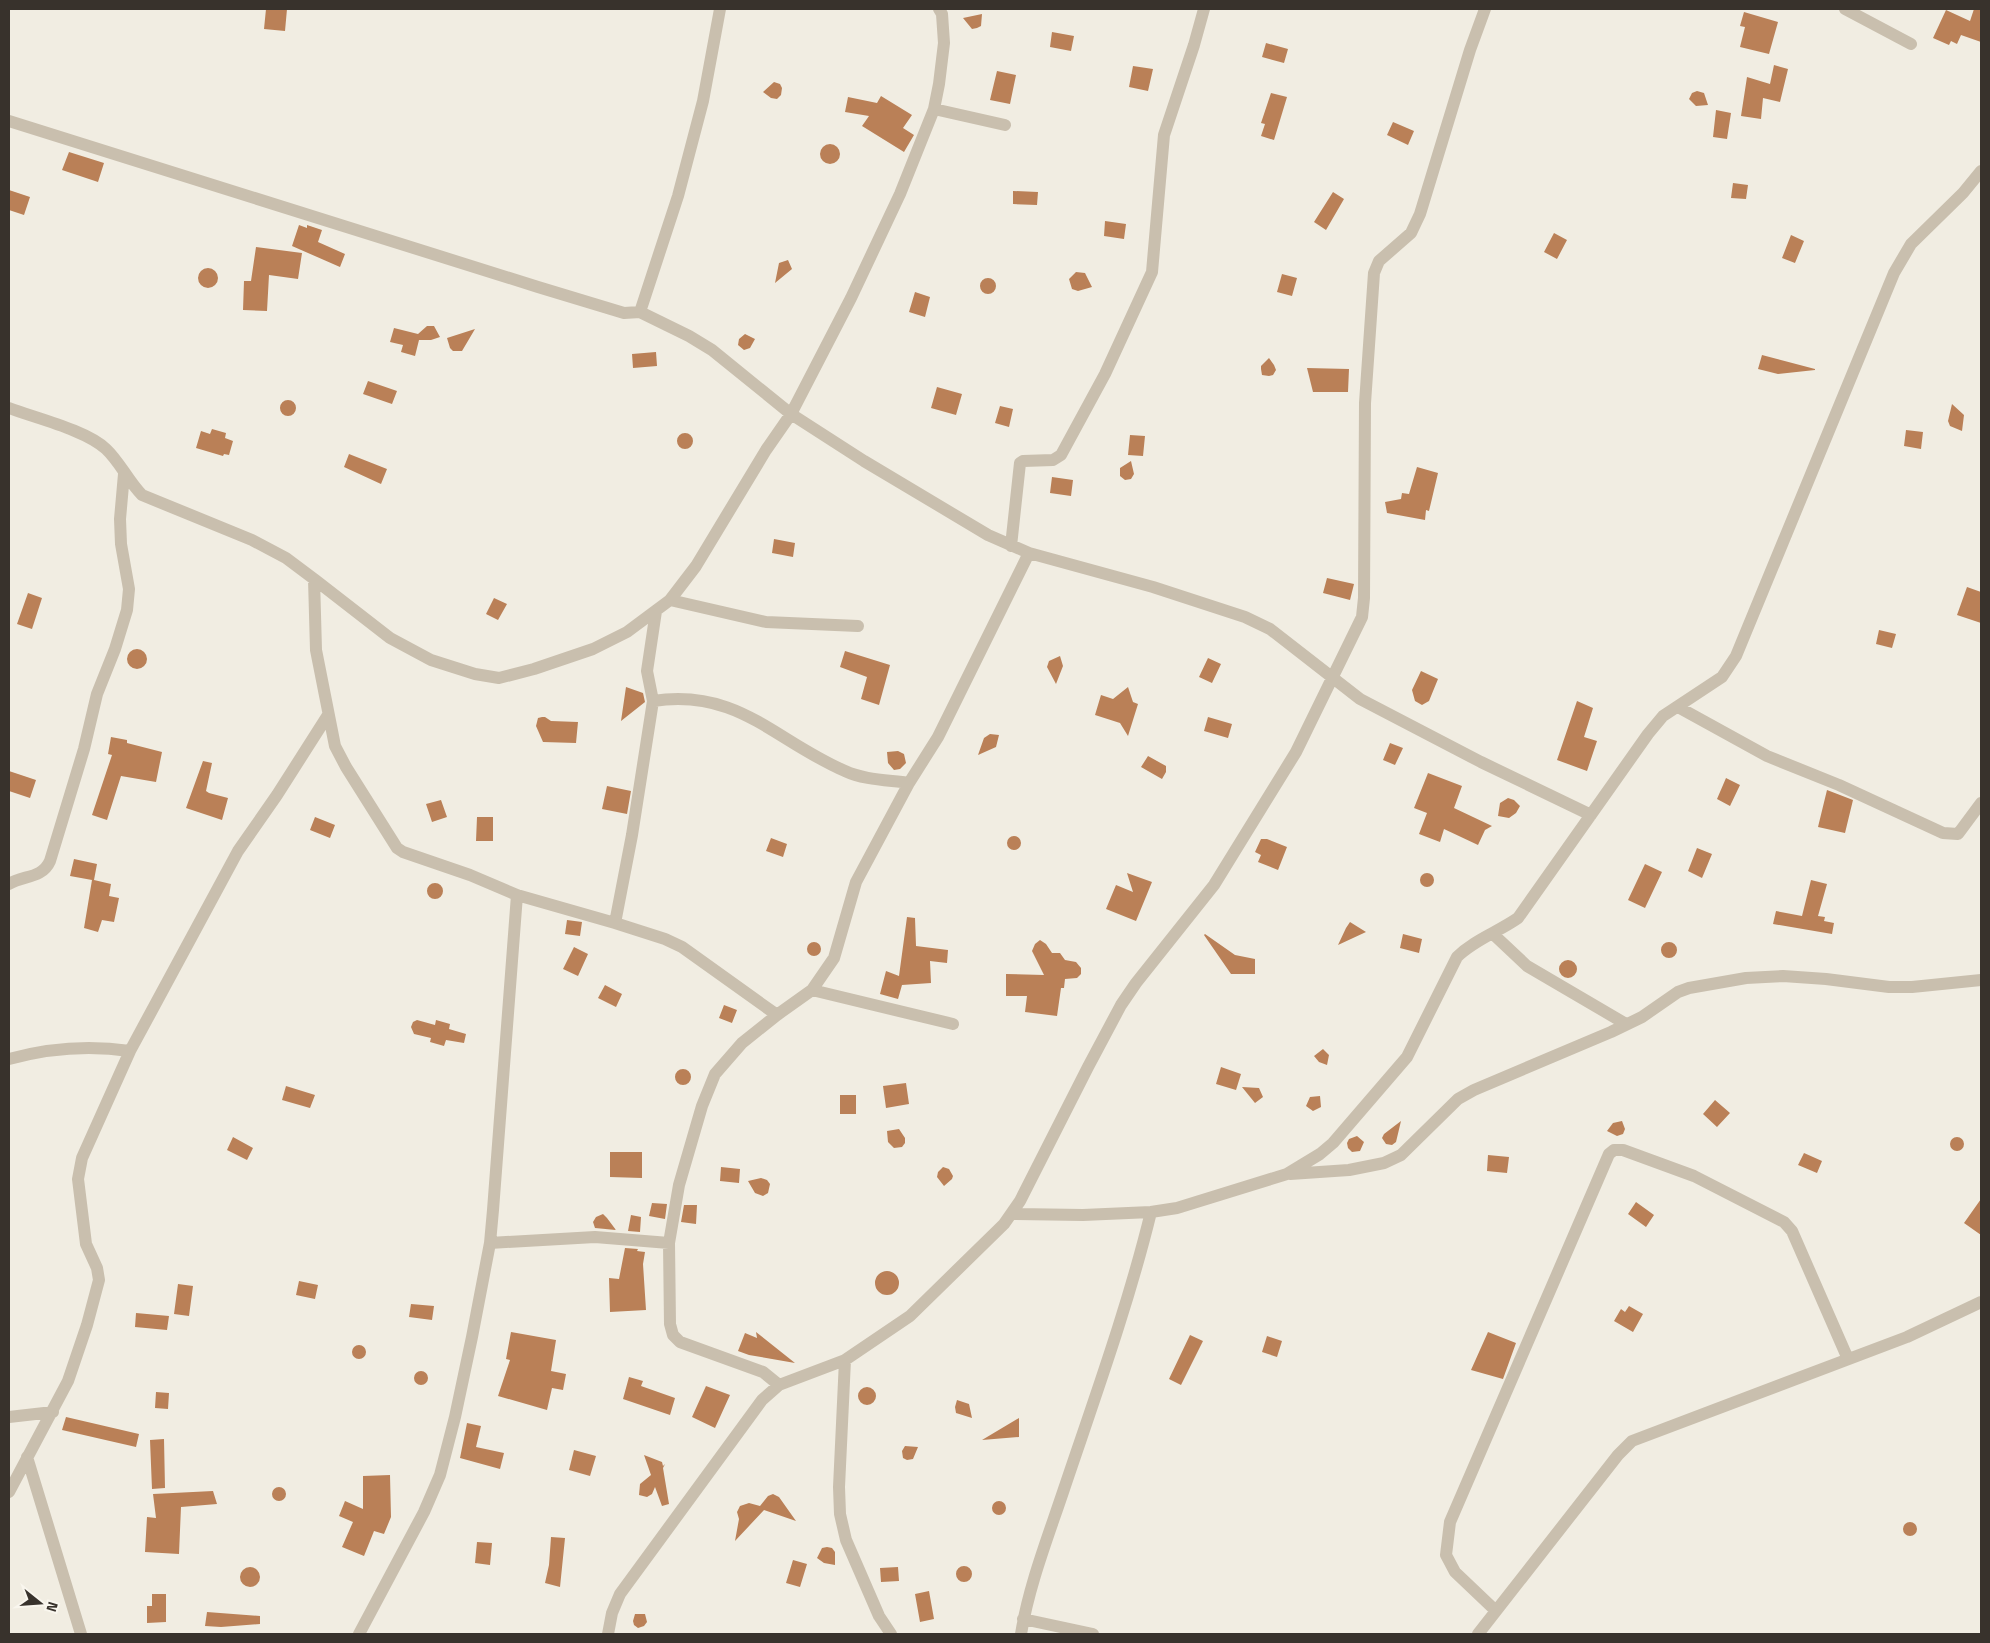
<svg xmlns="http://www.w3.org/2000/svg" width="1990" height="1643" font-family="'Titillium Web',sans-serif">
  <rect width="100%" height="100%" fill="#f1ede2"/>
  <path fill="#ba8057" d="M266,9H287L285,31L264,29Z
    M1974,9H1981V42L1961,35L1957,44L1951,41L1949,45L1933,38L1946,10L1970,21Z
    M1744,12L1778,22L1769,54L1740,47L1745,27L1740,26Z
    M982,14L981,26L977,28L972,29L963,18Z
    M1052,32L1074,36L1071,51L1050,47Z
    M1266,43L1288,49L1284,63L1262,57Z
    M1774,65L1788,69L1780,102L1763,98L1761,119L1741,116L1747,77L1770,84Z
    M1133,66L1153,69L1148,91L1129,87Z
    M997,71L1016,75L1010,104L990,100Z
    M774,82L780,84L782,88L781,95L777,99L771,98L763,92Z
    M1697,91L1704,93L1708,105L1696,106L1689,99L1692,93Z
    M1271,93L1287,97L1274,140L1261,136L1265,124L1261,123Z
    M881,96L912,115L903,128L914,135L904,152L862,126L869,116L845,112L848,97L877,103Z
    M1716,110L1731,113L1727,139L1713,137Z
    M1393,122L1414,131L1408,145L1387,135Z
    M820 154a10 10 0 1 1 20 0a10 10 0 1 1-20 0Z
    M69,152L104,163L98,182L62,170Z
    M1733,183L1748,185L1746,199L1731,198Z
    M9,190L30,197L24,215L9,210Z
    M1013,191L1038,192L1037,205L1013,204Z
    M1333,192L1344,199L1326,230L1314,222Z
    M1105,221L1126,224L1124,239L1104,236Z
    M299,225L307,228V225L322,230L318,242L345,254L340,267L292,246Z
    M1554,233L1567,240L1557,259L1544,252Z
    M1791,235L1804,241L1795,263L1782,258Z
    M256,247L302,253L298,279L269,275L267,311L243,310L244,281H251Z
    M788,260L792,269L775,283L779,263Z
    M198 278a10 10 0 1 1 20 0a10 10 0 1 1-20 0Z
    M1076,272L1085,273L1092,287L1078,291L1072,289L1069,279Z
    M1282,274L1297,278L1292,296L1277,292Z
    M980 286a8 8 0 1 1 16 0a8 8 0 1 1-16 0Z
    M915,292L930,297L925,317L909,312Z
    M427,326H434L440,337L431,340H419L415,356L401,352L403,345L390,342L394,328L418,334Z
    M475,329L462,351H453L450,348L447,338Z
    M745,334L755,339L750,348L744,350L738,345L739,339Z
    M656,352L657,366L633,368L632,354Z
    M1762,355L1815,369V370L1778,374L1758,369Z
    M1269,358L1274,365L1276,370L1273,375L1269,376L1262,375L1261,369V366Z
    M1307,368L1349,369L1348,392H1313Z
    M368,381L397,391L392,404L363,394Z
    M937,387L962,394L956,415L931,408Z
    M280 408a8 8 0 1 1 16 0a8 8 0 1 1-16 0Z
    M1952,404L1964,415L1962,431L1950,426L1948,421Z
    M1000,406L1013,409L1009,427L995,423Z
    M212,429L226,433L225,438L233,441L229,455L224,454L223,456L196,448L201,431L210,434Z
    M1906,430L1923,432L1921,449L1904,446Z
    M677 441a8 8 0 1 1 16 0a8 8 0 1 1-16 0Z
    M1130,435L1145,436L1143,456L1128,455Z
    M349,454L387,469L381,484L344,467Z
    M1131,461L1134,474L1131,479L1125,480L1120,476V468Z
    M1417,467L1438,473L1429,511L1426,510L1425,520L1387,513L1385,502L1401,499L1402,493L1409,494Z
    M1052,477L1073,480L1071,496L1050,493Z
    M774,539L795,543L793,557L772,553Z
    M1327,578L1354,584L1350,600L1323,593Z
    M1967,587L1981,592V623L1957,615Z
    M28,593L42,598L32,629L17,624Z
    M494,598L507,604L498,620L486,614Z
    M1879,630L1896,634L1892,648L1876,644Z
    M127 659a10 10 0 1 1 20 0a10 10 0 1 1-20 0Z
    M845,651L890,665L879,705L861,699L867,677L840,667Z
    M1060,656L1063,666L1056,684L1047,667L1049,661Z
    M1208,658L1221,664L1212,683L1199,677Z
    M1421,671L1438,679L1429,701L1422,705L1415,701L1412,690Z
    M626,687L643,693L645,702L621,721Z
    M1128,687L1133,702L1138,704L1128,736L1120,723L1095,715L1101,695L1113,699Z
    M1577,701L1593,708L1584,737L1597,741L1587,771L1557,760Z
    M542,717H545L551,721L578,722L576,743L543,742L536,726L538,718Z
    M1208,717L1232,724L1228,738L1204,731Z
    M990,734L999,735L996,747L978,755L984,738Z
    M111,737L127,740V743L162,752L156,782L121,776L107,820L92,815L112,755L108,754Z
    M1390,743L1403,748L1395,765L1383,760Z
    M898,751L904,754L906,763L900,769L894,770L888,763L887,752Z
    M1148,756L1166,766V772L1162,779L1141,767Z
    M203,761L212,763L206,791L209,793L228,798L222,820L186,808Z
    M9,771L36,780L30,798L9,791Z
    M1428,773L1462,786L1454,808L1492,826L1485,830L1478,845L1444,829L1440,842L1419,834L1427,813L1414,808Z
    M1726,778L1740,785L1730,806L1717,799Z
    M607,786L631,791L627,814L602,809Z
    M1827,790L1853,800L1845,833L1818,827Z
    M1508,798L1514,800L1520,806L1516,813L1509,818L1498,816L1500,803Z
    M441,800L447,817L432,822L426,804Z
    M315,817L335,825L330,838L310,830Z
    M477,817H493V841H476Z
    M1007 843a7 7 0 1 1 14 0a7 7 0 1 1-14 0Z
    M771,838L787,844L783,857L766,851Z
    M1261,839H1267L1287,847L1278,870L1258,862L1261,855L1255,852Z
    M1697,848L1712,854L1702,878L1688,871Z
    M74,859L97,864L94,880L111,884L109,896L119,898L114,922L102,920L98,932L84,928L92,880L70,876Z
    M1645,864L1662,872L1645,908L1628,900Z
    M1420 880a7 7 0 1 1 14 0a7 7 0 1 1-14 0Z
    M1127,873L1152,882L1136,921L1106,909L1116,885L1133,892Z
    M1811,880L1827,884L1818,916L1825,917L1824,921L1834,923L1832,934L1773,924L1776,911L1802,916Z
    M427 891a8 8 0 1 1 16 0a8 8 0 1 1-16 0Z
    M907,917L915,918L916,946L948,950L947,963L930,961L931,983L902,985L898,999L880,994L886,971L899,976Z
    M567,920L582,922L580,936L565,934Z
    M1350,922L1366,932L1338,945L1346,928Z
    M1205,934L1235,955L1255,959V974H1231L1204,935Z
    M1403,934L1422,939L1419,953L1400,948Z
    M1040,940L1046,944L1052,953H1060L1065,960L1076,962L1081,968V974L1077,978L1065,979L1064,988H1061L1057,1016L1025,1012L1027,996H1006V974L1044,975L1032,951L1035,944Z
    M807 949a7 7 0 1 1 14 0a7 7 0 1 1-14 0Z
    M1661 950a8 8 0 1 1 16 0a8 8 0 1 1-16 0Z
    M574,947L588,954L578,976L563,969Z
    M1559 969a9 9 0 1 1 18 0a9 9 0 1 1-18 0Z
    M605,985L622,994L616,1007L598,998Z
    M724,1005L737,1010L732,1023L719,1018Z
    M417,1020L435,1025L436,1020L450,1024L449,1029L466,1034L464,1043L446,1040L444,1046L430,1042L431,1038L414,1034L411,1027L413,1022Z
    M1323,1049L1329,1055L1327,1065L1319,1062L1314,1056Z
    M1221,1067L1241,1074L1236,1090L1216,1084Z
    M675 1077a8 8 0 1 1 16 0a8 8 0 1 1-16 0Z
    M906,1083L909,1104L886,1108L883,1086Z
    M286,1086L315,1095L310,1108L282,1100Z
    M1242,1087L1259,1088L1263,1097L1255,1103Z
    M840,1095H856V1114H840Z
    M1320,1096L1321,1107L1313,1111L1306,1106L1310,1097Z
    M1715,1100L1730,1113L1717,1127L1703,1114Z
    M1401,1121L1396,1142L1392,1145L1386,1144L1382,1138L1384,1134Z
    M1622,1121L1625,1129L1623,1134L1617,1136L1607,1131L1613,1123Z
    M899,1129L905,1138V1143L902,1147L894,1148L888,1142L887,1131Z
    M1357,1136L1364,1142L1360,1151L1352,1152L1348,1148L1347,1143L1349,1139Z
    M1950 1144a7 7 0 1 1 14 0a7 7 0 1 1-14 0Z
    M233,1137L253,1148L247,1160L227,1150Z
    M610,1152H642V1178L610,1177Z
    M1804,1153L1822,1161L1817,1173L1798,1165Z
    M1488,1155L1509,1157L1507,1173L1487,1171Z
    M721,1167L740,1169L739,1183L720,1181Z
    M943,1167L949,1169L953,1176L952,1179L944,1186L937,1177L938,1172Z
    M761,1178L767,1180L770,1184L768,1193L763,1196L755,1193L748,1181Z
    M1981,1199V1235L1964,1223Z
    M1636,1202L1654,1215L1646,1227L1628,1214Z
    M652,1203L667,1204L665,1219L649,1216Z
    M684,1205H697L696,1224L681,1222Z
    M603,1214L607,1218L616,1230L595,1228L593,1222L596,1217Z
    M631,1215L641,1217L640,1232L628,1231Z
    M625,1248L638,1249L637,1251L645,1252L643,1264L646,1310L610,1312L609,1278L619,1279Z
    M875 1283a12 12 0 1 1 24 0a12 12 0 1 1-24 0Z
    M299,1281L318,1285L315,1299L296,1295Z
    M178,1284L193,1286L189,1316L174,1314Z
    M411,1304L434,1306L432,1320L409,1317Z
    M1629,1306L1643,1314L1633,1332L1614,1321L1621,1309L1625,1312Z
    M136,1313L169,1316L167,1330L135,1327Z
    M511,1332L556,1340L551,1371L566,1374L563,1390L552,1388L547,1410L498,1396L510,1360L506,1359Z
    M756,1332L795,1363L749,1355L738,1351L745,1333L757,1338Z
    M1488,1332L1516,1343L1503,1379L1471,1370Z
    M1190,1335L1203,1341L1181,1385L1169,1379Z
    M1267,1336L1282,1341L1277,1357L1262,1352Z
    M352 1352a7 7 0 1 1 14 0a7 7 0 1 1-14 0Z
    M414 1378a7 7 0 1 1 14 0a7 7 0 1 1-14 0Z
    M629,1377L643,1381L641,1386L675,1398L670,1415L623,1399Z
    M706,1386L730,1395L715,1428L692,1417Z
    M858 1396a9 9 0 1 1 18 0a9 9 0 1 1-18 0Z
    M156,1392L169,1393L168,1409L155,1408Z
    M957,1400L969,1404L972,1418L956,1413L955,1407Z
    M66,1417L139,1434L136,1447L62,1430Z
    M1019,1418V1437L982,1440Z
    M467,1423L481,1426L476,1447L504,1453L500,1469L460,1458Z
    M164,1439L165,1488L152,1489L150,1440Z
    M905,1446L918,1447L913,1459L907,1460L903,1458L902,1451Z
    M574,1450L596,1456L590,1476L569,1470Z
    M644,1455L662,1462L663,1466L665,1464L663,1468L669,1504L662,1506L655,1487L652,1494L647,1497L639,1495L640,1484L651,1475Z
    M390,1475L391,1517L384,1534L374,1531L364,1556L342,1547L353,1522L339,1516L345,1501L363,1509V1476Z
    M272 1494a7 7 0 1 1 14 0a7 7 0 1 1-14 0Z
    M213,1491L217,1504L181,1507L179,1554L145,1552L147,1517L156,1518L153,1494Z
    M773,1494L779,1497L796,1521L764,1510L735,1541L739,1519L737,1512L740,1506L749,1503L760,1506L768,1496Z
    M992 1508a7 7 0 1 1 14 0a7 7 0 1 1-14 0Z
    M1903 1529a7 7 0 1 1 14 0a7 7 0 1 1-14 0Z
    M551,1537L565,1538L560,1587L545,1583L549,1565Z
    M477,1542L492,1543L490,1565L475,1563Z
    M827,1547L832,1548L835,1552V1565L824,1563L817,1558L822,1548Z
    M793,1560L807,1564L800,1587L786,1583Z
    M956 1574a8 8 0 1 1 16 0a8 8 0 1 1-16 0Z
    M240 1577a10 10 0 1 1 20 0a10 10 0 1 1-20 0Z
    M898,1567L899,1581L881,1582L880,1568Z
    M929,1591L934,1619L920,1622L915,1594Z
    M152,1594H166V1622L147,1623V1606H152Z
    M207,1612L260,1616V1624L221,1627L205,1626Z
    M635,1614H645L647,1622L644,1626L638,1628L634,1625L633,1621Z"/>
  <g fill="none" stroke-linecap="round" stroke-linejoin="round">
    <path stroke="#c9bfae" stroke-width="12" d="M1845,9L1911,44
      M934,109L1005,125
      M9,121L538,287L624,313L640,312L689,336L712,350L791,414L864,461L988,535L1029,553L1153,587L1245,617L1270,629L1360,699L1481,762L1591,815
      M640,312L678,196L703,101L720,9
      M9,408C35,418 86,430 106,449C120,462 128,481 142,495L252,540L286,558L314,579L316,650L335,746L346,767L397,848L403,852L470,875L517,895L615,923L665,939L682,947L777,1015L812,990L953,1024
      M1011,546L1020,463L1023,461L1053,460L1061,455L1105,374L1152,272L1164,135L1194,45L1204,9
      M314,579L390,638L431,660L475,674L499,678L534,669L593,649L627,632L670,600L696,566L766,450L791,414L851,298L900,194L934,109L939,84L944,43L942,14L939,9
      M670,600L766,622L858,626
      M653,701C738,688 775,741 845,771C864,780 889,780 909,783
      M1678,707L1767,756L1839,785L1943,833L1958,834L1981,803
      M9,884C23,875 42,879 50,861L84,749L97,694L115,649L127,610L129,589L121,544L120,519L124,474
      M615,923L632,835L653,701L647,671L656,611
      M1493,934L1527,966L1626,1024
      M812,990L834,958L856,882L909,783L938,737L1029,553
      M777,1015L742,1043L715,1074L702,1106L679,1185L669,1243L670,1324L673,1335L680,1342L763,1372L779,1385
      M9,1059C49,1048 89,1045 130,1051
      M1290,1174L1349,1170L1384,1163L1401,1155L1458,1099L1474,1090L1611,1032L1642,1017L1678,992L1689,988L1746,978L1783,976L1826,979L1889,987H1912L1981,980
      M1013,1214L1083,1215L1151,1212L1177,1208L1287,1174L1320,1154L1333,1143L1407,1057L1457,957C1474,940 1498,932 1518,918L1648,734L1663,716L1722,677L1736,656L1894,273L1911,244L1963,193L1981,171
      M490,1243L595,1237L669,1243
      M845,1360L839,1487L840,1514L846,1540L879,1616L891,1634
      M9,1417L53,1412
      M27,1457L81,1634
      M9,1492L68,1381L87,1325L99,1280L97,1268L86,1244L78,1179L82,1158L130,1051L238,851L277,795L328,715
      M1496,1611L1455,1572L1446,1555L1450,1522L1609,1154L1614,1150H1623L1694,1176L1784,1222L1792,1231L1848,1359
      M1023,1619L1093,1634
      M359,1634L424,1512L440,1475L455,1417L472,1337L490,1243L493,1210L517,895
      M608,1634L612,1613L620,1594L762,1400L779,1385L845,1360L910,1316L1004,1224L1020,1201L1088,1067L1121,1005L1136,983L1214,885L1296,752L1362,617L1364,598L1365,403L1374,273L1379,261L1411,233L1420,214L1470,50L1485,9
      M1021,1634C1029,1585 1048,1537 1064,1489C1095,1397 1128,1306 1151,1212
      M1478,1634L1618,1455L1632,1441L1907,1337L1981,1302"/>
  </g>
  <rect width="1990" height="1643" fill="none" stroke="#38322c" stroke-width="20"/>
  <g transform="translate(40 1603) rotate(107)" stroke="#f9f6ee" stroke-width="4" paint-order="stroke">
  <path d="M0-4L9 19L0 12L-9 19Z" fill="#38322c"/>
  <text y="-8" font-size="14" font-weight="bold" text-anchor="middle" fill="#38322c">N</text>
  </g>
</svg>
